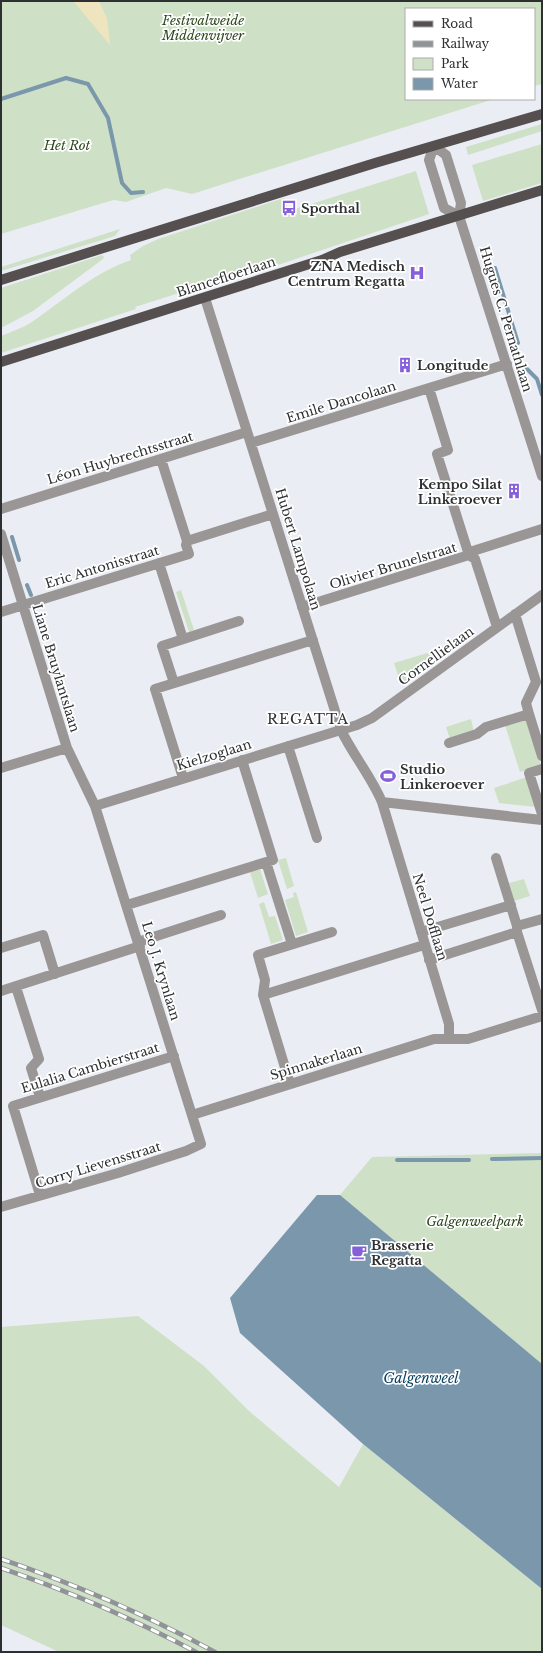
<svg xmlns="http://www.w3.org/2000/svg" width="543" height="1653" font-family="'Libre Baskerville',serif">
  <rect width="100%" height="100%" fill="#eaeef4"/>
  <path fill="#cee0c5" d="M1,1H542V84L534,86V9H406V99H494L192,194L166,188L126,202L114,200L103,203L1,234Z
    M542,124V131L468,155L466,147Z
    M542,144V183L483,201L472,165Z
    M416,171L429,214L266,269L264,266L135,307L136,309L1,353V336C11,332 22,328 32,322C64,300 93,273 131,260L130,255L143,246L158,239L284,198L289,211Z
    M120,229L115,236L1,271V267Z
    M102,255L104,257L103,259L33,311L1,328V288Z
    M181,590L194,630L189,632L176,592Z
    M441,649L443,655L401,685L394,663Z
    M471,719L474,732L450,739L446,727Z
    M526,719L541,765L520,772L505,725Z
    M527,777L536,807L499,803L494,788Z
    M286,858L294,886L287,889L278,860Z
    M259,866L268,894L258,898L249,869Z
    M524,879L530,896L514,901L509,883Z
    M296,892L308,932L296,936L285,900L294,897L293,893Z
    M264,902L269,917L275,916L283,940L271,944L259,904Z
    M542,1153V1364L340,1195L372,1157Z
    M138,1316L204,1366L249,1411L339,1487L363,1444L542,1589V1652H59L1,1625V1327Z"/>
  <path fill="#eee5bf" d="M73,1H99L107,18L110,45Z"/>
  <path fill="#7a97ac" d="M317,1195H340L542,1364V1589L363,1444L240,1333L230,1298Z"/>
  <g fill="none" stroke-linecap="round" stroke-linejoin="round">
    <path stroke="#7a97ac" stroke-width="4" d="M1,99L66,78L88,84L108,118L122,183L131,193L143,192
      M495,268L518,343
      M526,368L537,379L542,395
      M12,537L19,560
      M27,585L31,595
      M48,650L69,720
      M492,1159L542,1158
      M397,1160H469"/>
    <path stroke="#9a9696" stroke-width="10" d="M459,216L444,208L429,160L434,146L446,155L461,203L459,216L542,476
      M205,298L341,730C353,755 371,776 382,802L449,1024V1039
      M429,388L448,450L437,454L469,555
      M251,443L507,364
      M1,509L247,432
      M1,534L67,748L95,806L201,1144L186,1151L118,1173L1,1207
      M187,541L273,514
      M469,555L475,559L497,627
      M469,555L473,551L542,529
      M159,563L183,639
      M302,607L469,555
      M1,612L189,554L186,545L187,541L161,459
      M174,683L162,646L239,621
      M529,714L542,756
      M449,743L477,734L486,727L529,714L526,703L536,682L515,614
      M288,746L317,838
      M1,768L67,748
      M542,769L529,773L542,814
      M183,778L155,689L313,640
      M382,802L542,820
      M95,806L357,725L372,718L542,595
      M496,858L517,926L542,919
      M266,862L292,944
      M127,905L273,860L242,760
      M517,926V932L542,1010
      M421,932L511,905
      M138,942L221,915
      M1,948L43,935L55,974
      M429,960L517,932
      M16,987L39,1059L31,1068L40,1097
      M1,991L140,946
      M263,995L424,945
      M290,1084L263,995L265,980L258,955L332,932
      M192,1115L434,1039H468L542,1016
      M40,1195L13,1106L174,1056"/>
    <path stroke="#554f4f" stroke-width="10" d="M1,280L375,163L542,114
      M1,362L322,260L340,252L542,190"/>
    <defs>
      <path id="rail" d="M1,1559C75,1584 146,1615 215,1652
        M1,1568C68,1591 134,1619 196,1652"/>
    </defs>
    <use href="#rail" stroke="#909397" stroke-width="4.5"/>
    <use href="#rail" stroke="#fff" stroke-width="3" stroke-dasharray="9" stroke-linecap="butt"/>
  </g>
  <defs>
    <symbol id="bus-bare" viewBox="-9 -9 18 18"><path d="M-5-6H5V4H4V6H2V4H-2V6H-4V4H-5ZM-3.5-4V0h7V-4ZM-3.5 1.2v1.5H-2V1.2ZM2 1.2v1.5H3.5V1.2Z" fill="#8660da" stroke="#fff" stroke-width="2.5" paint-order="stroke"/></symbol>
    <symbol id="hospital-bare" viewBox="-9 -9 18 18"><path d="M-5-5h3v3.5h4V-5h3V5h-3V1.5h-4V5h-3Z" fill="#8660da" stroke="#fff" stroke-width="2.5" paint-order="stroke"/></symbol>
    <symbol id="building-bare" viewBox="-9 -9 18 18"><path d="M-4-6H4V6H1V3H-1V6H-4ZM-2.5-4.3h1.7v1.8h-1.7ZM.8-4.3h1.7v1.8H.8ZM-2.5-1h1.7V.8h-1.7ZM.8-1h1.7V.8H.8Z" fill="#8660da" stroke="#fff" stroke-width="2.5" paint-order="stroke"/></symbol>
    <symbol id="stadium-bare" viewBox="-9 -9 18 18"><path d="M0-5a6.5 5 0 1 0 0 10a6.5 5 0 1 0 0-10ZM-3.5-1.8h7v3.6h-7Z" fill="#8660da" stroke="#fff" stroke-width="2.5" paint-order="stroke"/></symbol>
    <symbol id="cafe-bare" viewBox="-9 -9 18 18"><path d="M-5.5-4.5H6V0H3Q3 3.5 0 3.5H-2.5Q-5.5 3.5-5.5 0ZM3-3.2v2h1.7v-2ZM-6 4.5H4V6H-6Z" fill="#8660da" stroke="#fff" stroke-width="2.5" paint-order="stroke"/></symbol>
  </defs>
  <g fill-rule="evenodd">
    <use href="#bus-bare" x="278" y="197" width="22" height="22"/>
    <use href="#hospital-bare" x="406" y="262" width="22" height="22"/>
    <use href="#building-bare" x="394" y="354" width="22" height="22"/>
    <use href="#building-bare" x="503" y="480" width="22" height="22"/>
    <use href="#stadium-bare" x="377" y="765" width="22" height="22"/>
    <use href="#cafe-bare" x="348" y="1241" width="22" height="22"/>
  </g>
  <g text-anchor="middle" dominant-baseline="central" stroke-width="3.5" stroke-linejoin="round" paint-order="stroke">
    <g font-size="13" font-style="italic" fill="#2b461b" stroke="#fff">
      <text x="203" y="20">Festivalweide<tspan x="203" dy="15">Middenvijver</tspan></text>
      <text x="67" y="145">Het Rot</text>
      <text x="475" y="1221">Galgenweelpark</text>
    </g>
    <g font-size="13" font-weight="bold" fill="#2d2f31" stroke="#fff" text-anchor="start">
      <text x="301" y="208">Sporthal</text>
      <text x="405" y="266" text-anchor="end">ZNA Medisch<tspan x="405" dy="15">Centrum Regatta</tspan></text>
      <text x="417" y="365">Longitude</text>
      <text x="502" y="484" text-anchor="end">Kempo Silat<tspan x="502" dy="15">Linkeroever</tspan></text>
      <text x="400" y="769">Studio<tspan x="400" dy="15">Linkeroever</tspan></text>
      <text x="371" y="1245">Brasserie<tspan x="371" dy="15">Regatta</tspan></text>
    </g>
    <g font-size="13" fill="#2d2f31" stroke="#fff">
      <text transform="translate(226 277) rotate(-18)">Blancefloerlaan</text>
      <text transform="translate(506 319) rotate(73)">Hugues C. Pernathlaan</text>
      <text transform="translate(341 402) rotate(-17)">Emile Dancolaan</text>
      <text transform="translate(120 458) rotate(-17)">Léon Huybrechtsstraat</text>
      <text transform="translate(298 549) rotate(73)">Hubert Lampolaan</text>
      <text transform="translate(393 566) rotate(-17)">Olivier Brunelstraat</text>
      <text transform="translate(102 567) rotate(-17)">Eric Antonisstraat</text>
      <text transform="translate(436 656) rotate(-36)">Cornellielaan</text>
      <text transform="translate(56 668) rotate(73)">Liane Bruylantslaan</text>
      <text transform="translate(214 755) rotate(-17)">Kielzoglaan</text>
      <text transform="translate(430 917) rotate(73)">Neel Dofflaan</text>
      <text transform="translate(161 971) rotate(73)">Leo J. Krynlaan</text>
      <text transform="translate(316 1062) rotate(-17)">Spinnakerlaan</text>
      <text transform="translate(90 1068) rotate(-17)">Eulalia Cambierstraat</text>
      <text transform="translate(98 1165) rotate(-17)">Corry Lievensstraat</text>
    </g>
    <g font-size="14" letter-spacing="1" fill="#2d2f31" stroke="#fff">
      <text x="308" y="719">REGATTA</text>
    </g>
    <g font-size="14" font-style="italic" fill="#0d4261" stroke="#fff">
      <text x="421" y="1378">Galgenweel</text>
    </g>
  </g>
  <rect width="543" height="1653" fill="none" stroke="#2d2f31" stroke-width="4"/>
  <rect x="405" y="8" width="130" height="92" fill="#ffffff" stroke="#abacad"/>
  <rect x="413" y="21" width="20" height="6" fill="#554f4f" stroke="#abacad"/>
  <text x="441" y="28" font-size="12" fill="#2d2f31">Road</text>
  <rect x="413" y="41" width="20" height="6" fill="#909397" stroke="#abacad"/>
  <text x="441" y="48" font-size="12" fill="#2d2f31">Railway</text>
  <rect x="413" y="58" width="20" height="12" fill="#cee0c5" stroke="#abacad"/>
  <text x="441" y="68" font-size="12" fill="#2d2f31">Park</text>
  <rect x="413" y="78" width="20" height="12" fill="#7a97ac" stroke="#abacad"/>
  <text x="441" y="88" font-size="12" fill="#2d2f31">Water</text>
</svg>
